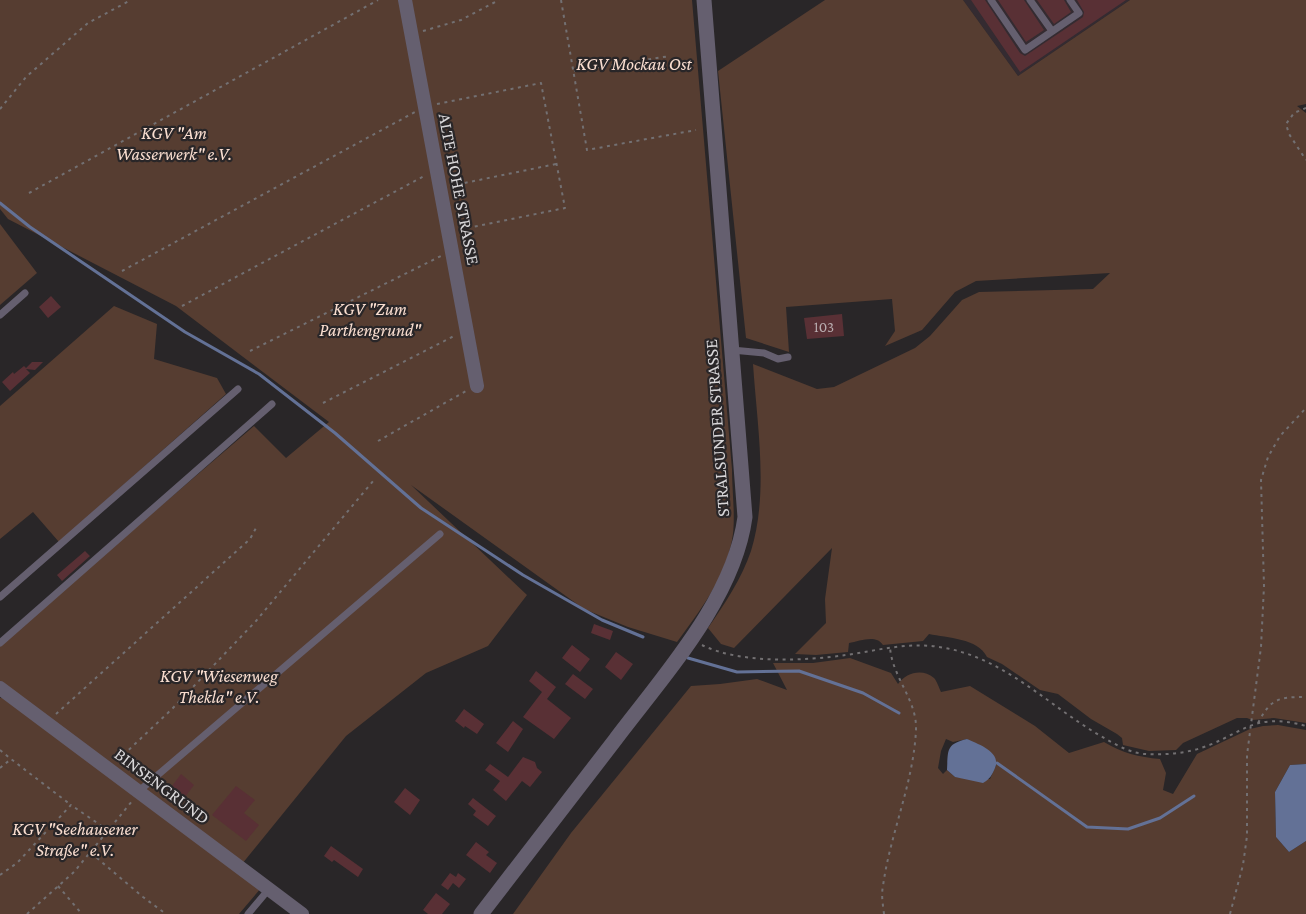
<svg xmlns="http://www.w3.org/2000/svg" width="1306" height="914" font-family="'Crimson Pro',serif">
  <rect width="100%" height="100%" fill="#292628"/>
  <path fill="#342b31" d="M963,0H1130L1018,76Z"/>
  <path fill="#563d31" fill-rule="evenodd" d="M0,0H692L732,469C732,490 736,521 732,540C725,578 700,611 677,642L628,627L584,609L411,485L527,595L488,646L426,673L346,736L242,864L261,888L239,914H0V698L10,696L0,685V644L254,426L286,458L329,422L176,306L8,219L0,209Z
    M825,0H963L1018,76L1130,0H1306V104L1297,106L1306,113V723L1274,718L1252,720L1247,718H1237L1183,743L1176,750L1149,751L1123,745L1122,738L1117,734L1091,719L1058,694L1040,690L1002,664L987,657C978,638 947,638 929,634L923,641L883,645C876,634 860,641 849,643L848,652L816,655L795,654L826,623L825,599L832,548L734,648L721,644L708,628C724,605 742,578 751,551C769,493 757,424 753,364L817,389L834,387L915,348L930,336L962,300L979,292L1093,289L1110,273L976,281L955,292L922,330L885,346L895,331L892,299L786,307L789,352L746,338L718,71Z
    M0,224L37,273L0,305Z
    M114,306L157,324L154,359L217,378L226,394L59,542L33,512L0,539V406Z
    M850,658L891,673L898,684C906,673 922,668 934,678C937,681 939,688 941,692L970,686L1035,726L1069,753L1104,742C1122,753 1139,757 1160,759L1166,773L1163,790L1173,794L1197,754L1250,729L1263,726L1278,725L1306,730V764L1290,765L1275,792L1276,837L1289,852L1306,841V914H513L571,833L691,686L720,684L757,679L787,690L773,663H813ZM946,739L953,742L967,739L997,763L990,779L955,777L947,770L943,774L938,768L941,751Z"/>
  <path fill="#637196" d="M967,739C978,744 1002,752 995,768C992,775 990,779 983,783L955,777L947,770C948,750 946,744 967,739Z
    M1306,764V841L1289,852L1276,837L1275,792L1290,765Z"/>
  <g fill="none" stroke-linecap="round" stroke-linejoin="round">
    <path stroke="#637196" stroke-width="3" d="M0,203L30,227L185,332L259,374L335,433L421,508L523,575L602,620L643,637
      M688,658L737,672L799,671L863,693L899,713
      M997,763L1087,827L1128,829L1160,818L1194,796"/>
  </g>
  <path fill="#593035" d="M971,0H985L1020,53L1025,56L1083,17L1084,12L1077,0H1126L1020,72Z
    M998,0H1024L1044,30L1026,42Z
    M1037,0H1064L1071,12L1054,24Z
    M51,296L61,307L48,318L39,307Z
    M842,314L844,336L807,339L804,318Z
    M32,362H43L35,370L26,369L30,373L10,391L2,382L13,372L14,374L24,366L26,368Z
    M85,551L90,556L62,581L57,575Z
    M594,624L613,631L610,640L591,633Z
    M572,645L590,659L580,672L562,658Z
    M616,652L633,664L621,680L605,667Z
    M536,671L556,687L547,699L571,718L554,739L523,717L542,692L529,681Z
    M573,674L593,689L585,699L565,684Z
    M464,709L484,724L477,734L465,726L464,728L455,721Z
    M513,721L523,729L508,752L496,743Z
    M523,757L535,762L537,768L542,772L530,787L522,781L506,801L493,790L500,781L485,770L490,764L508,777Z
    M181,774L194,785L185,797L172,786Z
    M236,786L255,800L244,813L259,825L246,841L212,815Z
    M405,788L420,800L410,815L394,802Z
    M473,798L496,816L488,826L473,815L476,811L468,804Z
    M476,842L489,852L486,855L497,863L490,873L466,855Z
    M331,846L363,869L358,877L334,860L332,862L324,856Z
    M450,873L456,877L458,873L466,879L459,888L453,883L448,890L441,885Z
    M436,893L450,904L442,914H428L423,910Z"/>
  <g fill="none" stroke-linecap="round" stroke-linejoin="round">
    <path stroke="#737072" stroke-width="2" stroke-dasharray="3 4.5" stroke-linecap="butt" d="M561,0L587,150L696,130
      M423,31L461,20L499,0
      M574,71L670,56
      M437,104L541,83L565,208L458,230
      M1306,108L1294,113L1286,124L1289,134L1306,160
      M0,109L26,77L88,23L131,0
      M450,186L556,164
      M29,193L378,0
      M122,271L415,112
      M182,306L426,175
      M250,351L441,256
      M323,403L456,335
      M378,441L466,391
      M702,645C740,664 805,661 846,655C880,650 911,641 945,648C1005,659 1048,705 1099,735C1113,743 1127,752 1144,754C1161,755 1178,754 1194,750C1240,738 1250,710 1306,726
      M56,714L250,539L256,528
      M1258,723C1271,698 1279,697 1306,697
      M0,750L11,759
      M118,760L172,709L256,621L374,480
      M0,768L11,759L71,805
      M91,853L143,897L166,914
      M0,875L17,863L71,805L109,831
      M58,886L82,914
      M27,914L74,872L133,800
      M884,914C883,905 881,895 883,886C890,834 914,782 916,729C917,700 892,677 890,647
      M1230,914L1243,865L1247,836V755L1261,647L1264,586L1261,480L1268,457L1280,436L1306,408"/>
    <path stroke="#655f6f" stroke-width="7" d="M991,0L1025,50L1079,13L1070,0
      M1030,0L1052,31
      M0,315L25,293
      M732,350L764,353L778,359L788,357
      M0,597L238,389
      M0,643L272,404
      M139,791L440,534
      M248,914L269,889"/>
    <path stroke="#655f6f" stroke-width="14" d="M405,0L477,386
      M0,688L302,914"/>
    <path stroke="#655f6f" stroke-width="15" d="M481,914C525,856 570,798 615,740C664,675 734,599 745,517L704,0"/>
  </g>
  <g text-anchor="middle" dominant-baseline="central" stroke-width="4.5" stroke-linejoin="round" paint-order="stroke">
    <g font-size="15" fill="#b9adb0">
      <text x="824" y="327">103</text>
    </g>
    <g font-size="18" font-style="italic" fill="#f9ddcf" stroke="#292628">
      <text x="634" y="64">KGV Mockau Ost</text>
      <text x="174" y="133">KGV "Am<tspan x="174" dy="21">Wasserwerk" e.V.</tspan></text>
      <text x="370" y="309">KGV "Zum<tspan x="370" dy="21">Parthengrund"</tspan></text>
      <text x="219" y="676">KGV "Wiesenweg<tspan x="219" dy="21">Thekla" e.V.</tspan></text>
      <text x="75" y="829">KGV "Seehausener<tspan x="75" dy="21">Straße" e.V.</tspan></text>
    </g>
    <g font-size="18" fill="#d9d7d9" stroke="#292628">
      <text transform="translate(459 189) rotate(79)">ALTE HOHE STRASSE</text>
      <text transform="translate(717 428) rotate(-94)">STRALSUNDER STRASSE</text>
      <text transform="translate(162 786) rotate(37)">BINSENGRUND</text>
    </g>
  </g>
</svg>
